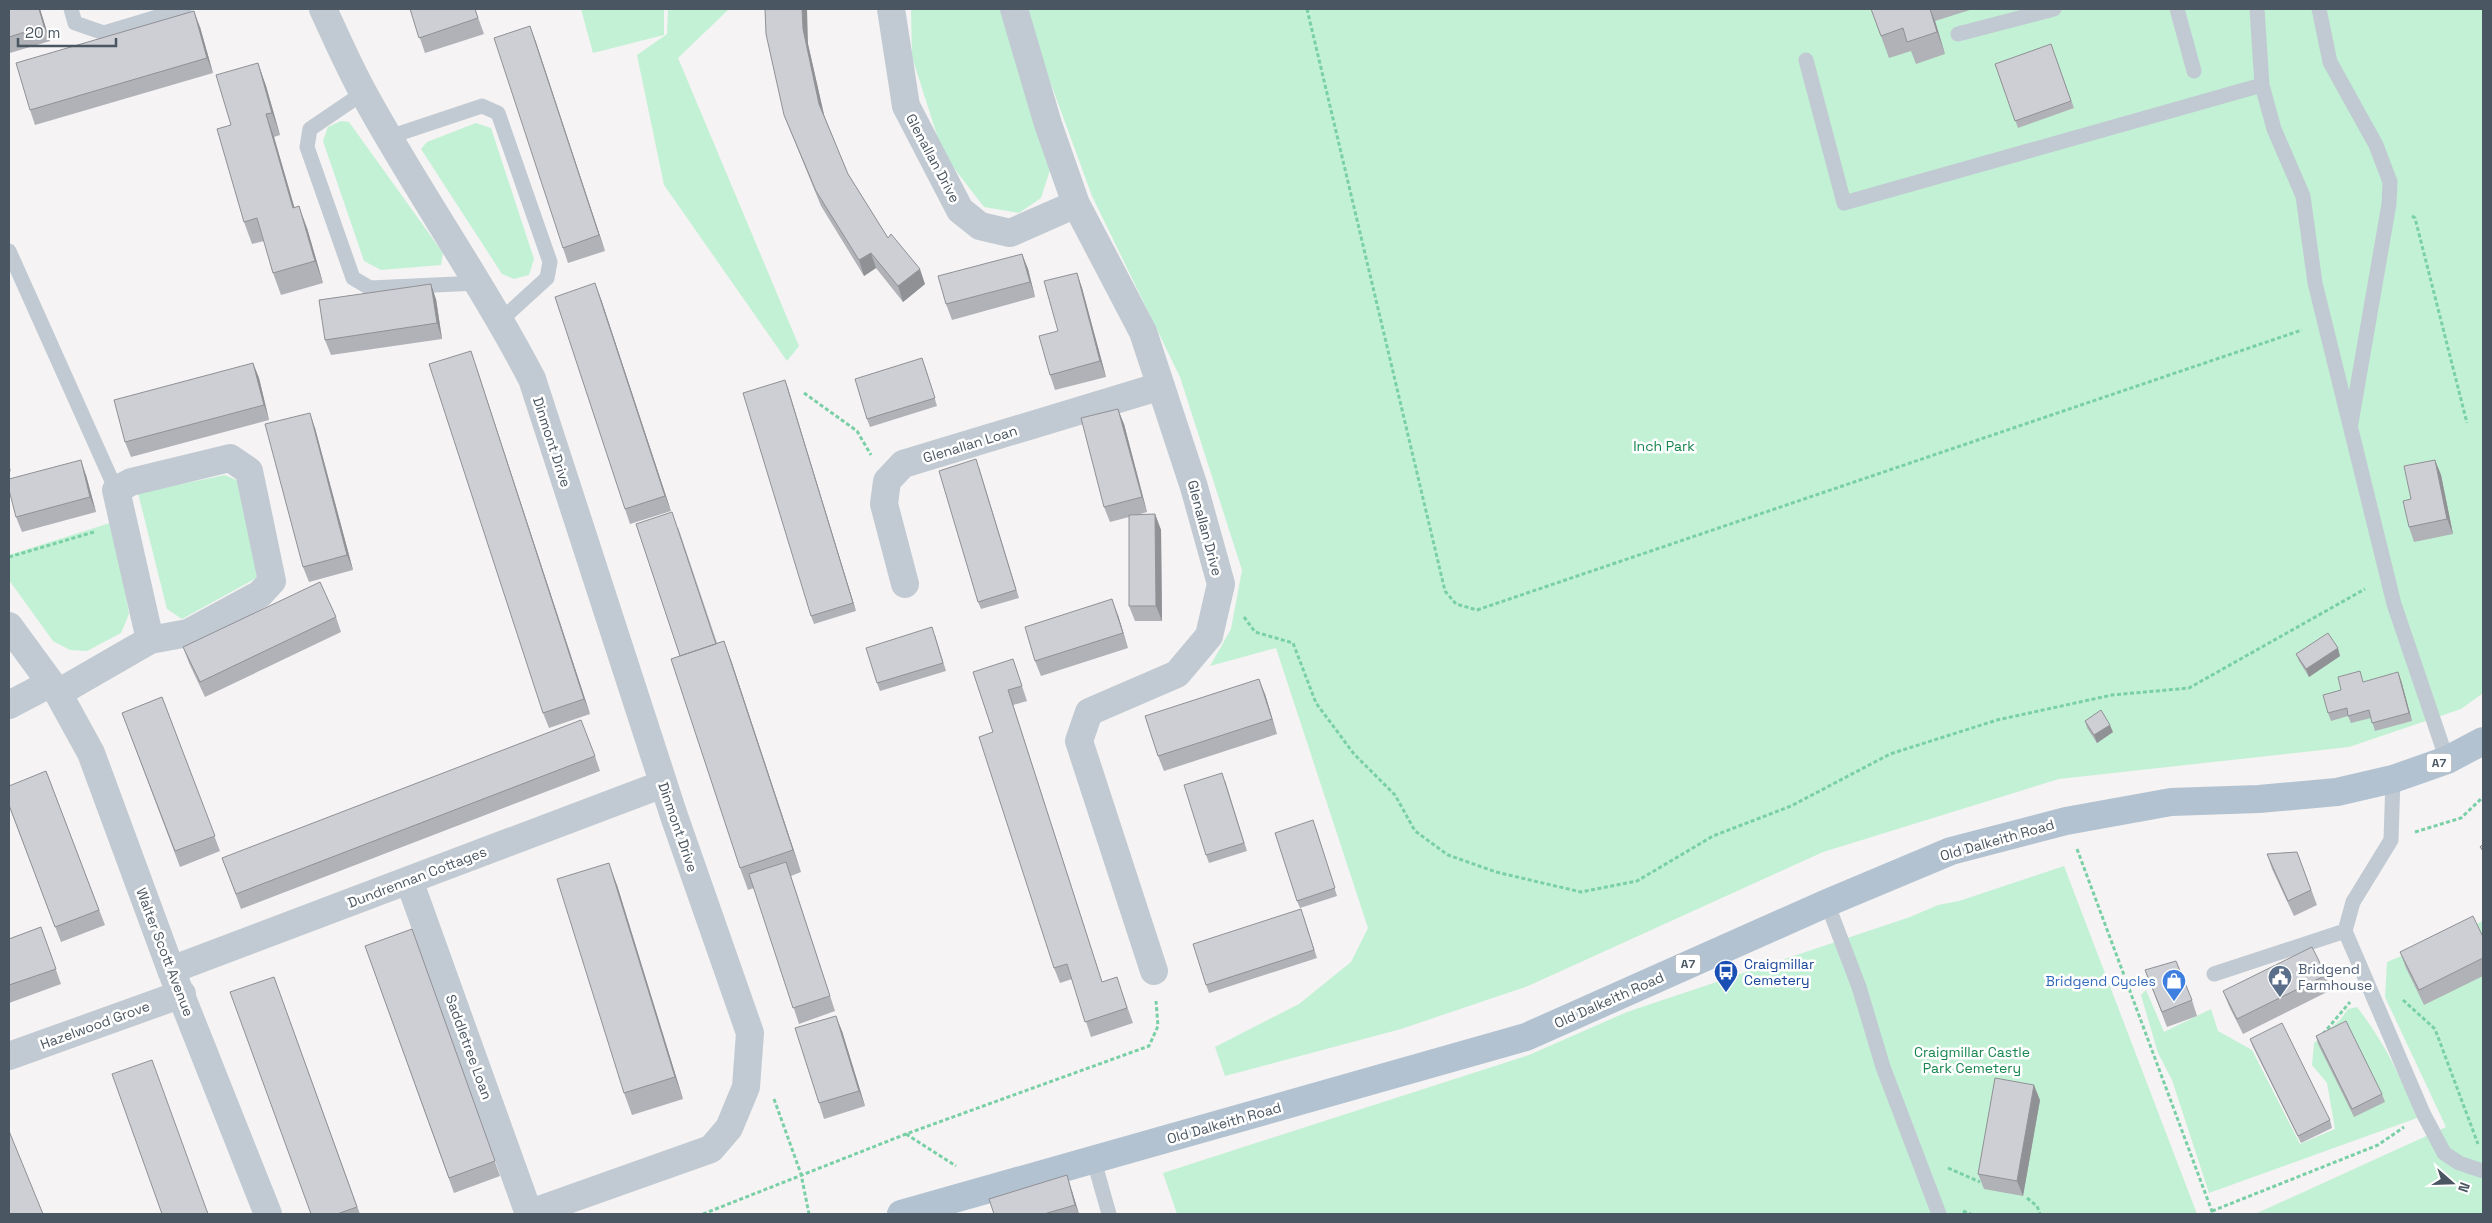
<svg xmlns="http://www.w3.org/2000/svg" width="2492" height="1223" font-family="'Space Grotesk',sans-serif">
  <rect width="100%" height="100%" fill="#f5f3f3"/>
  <path fill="#c3f1d5" d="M581,9H664V35L593,53Z
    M668,9H729L678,58L799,346L787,361L664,185L637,55L667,34Z
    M911,9H1003L1050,170L1041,198L1019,213L984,207L943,154L912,57Z
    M1028,9H2483V693L2461,709L2349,747L2059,779L1823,852L1528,986L1401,1029L1225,1076L1215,1047L1299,1004L1351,962L1368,928L1276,648L1210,666L1231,629L1242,570L1180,377L1092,196L1032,32Z
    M341,121L349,122L443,253L441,265L381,270L364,261L323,141L328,127Z
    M476,123L491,128L534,259L529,275L514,279L502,274L421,149L427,142Z
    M225,475L241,482L260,576L182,619L167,609L138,493Z
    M113,522L129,614L121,633L87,651L70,650L53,641L9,580V555Z
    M2064,866L2197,1214H1177L1163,1173L1529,1055L1627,1012L1910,917L1938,905L1959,901Z
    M2483,921V1214H2255L2446,1127L2385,997L2387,962Z
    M2146,990L2164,1032L2211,1009L2218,1031L2252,1050L2300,1144L2335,1129L2327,1083L2312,1065L2314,1043L2340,1020L2348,1009L2357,1007C2385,1043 2401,1077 2417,1118L2209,1193L2172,1080L2158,1053L2141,995Z"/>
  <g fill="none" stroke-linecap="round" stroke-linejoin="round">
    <path stroke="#7ad0a6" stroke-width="3" stroke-dasharray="4 2.5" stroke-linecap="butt" d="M1307,9L1445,591L1456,604L1477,610L2302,330
      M2412,216L2415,218L2467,423
      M804,393L857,431L871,455
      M9,557L94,532
      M1244,617L1255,632L1293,643L1316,703L1354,754L1395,795L1415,831L1448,855L1496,872L1581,892L1637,881L1713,836L1791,806L1890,754L1997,720L2112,695L2189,688L2365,589
      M2415,832L2461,818L2483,797
      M2077,849L2213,1214
      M2403,1000L2435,1029L2478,1144
      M2323,1034L2350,1002
      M774,1099L801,1174L809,1214
      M906,1134L956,1166
      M1948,1168L1980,1182
      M2027,1198L2037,1206L2040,1214
      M1963,1211L1971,1214
      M2212,1211L2378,1145L2404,1127
      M703,1214L906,1134L1149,1046L1158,1026L1156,1001"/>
    <path stroke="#c1cad2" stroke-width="15" d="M71,9L75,23L104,33L184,9
      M2177,9L2194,71
      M2257,9L2262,85L2274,129L2303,196L2315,283L2394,604L2447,760
      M2319,9L2330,62L2376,145L2390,182L2389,204L2351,423
      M1958,34L2054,9
      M1806,60L1844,203L2262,85
      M363,93L310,129L307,147L353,278L370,288L478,283
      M389,137L482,106L498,113L550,262L547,278L501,320
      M9,251L116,490
      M2393,779L2391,840L2353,902L2345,931L2423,1113L2444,1153L2459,1163L2483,1171
      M1827,903L1859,987L1883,1067L1939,1214
      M2214,974L2345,931
      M1094,1161L1109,1214"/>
    <path stroke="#c1cad2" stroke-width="28" d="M323,9C336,37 349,67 364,94C417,191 481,281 532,379L674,816L750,1033L746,1087L729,1128L711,1149L528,1214
      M891,9L906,106L960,210L980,226L1010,233L1076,204
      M1014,9L1048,124L1076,204L1143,332L1194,487L1221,584L1209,636L1177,674L1089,712L1079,741L1154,971
      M905,584L884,504L887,481L903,464L1161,386
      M9,626L58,693L91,753L171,970L268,1214
      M58,693L150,640L188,633L260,594L272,581L249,471L230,458L131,482L116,490L150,640
      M9,705L51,683
      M409,880L529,1214
      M171,970L663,784
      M9,1056L182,994"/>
    <path stroke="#b3c2d1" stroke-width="28" d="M901,1214L1526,1037L1827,903L1951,851L2066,821L2171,802L2259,799L2337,792L2393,779L2447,760L2483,741"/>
  </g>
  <path fill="#b0b2b7" d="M9,9H40L50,41L10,53L9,49Z
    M410,9H475L484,34L425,53Z
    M1871,9H1973L1935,21L1945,54L1916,64L1911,51L1889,58Z
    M530,26L605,251L568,263L563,248Z
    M200,27L213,73L35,125L30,110Z
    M808,44L824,115L848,174L888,238L925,284L903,302L876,268L864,276L821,206L790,130L784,115Z
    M2051,44L2074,108L2018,128L1995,64Z
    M258,63L266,86L280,135L274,137L294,207L307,228L323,283L281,295L273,273L264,241L252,244L244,222L231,125Z
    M1022,254L1028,269L1035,297L952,320L946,304Z
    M1077,273L1082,288L1106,377L1055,390L1050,375L1058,331Z
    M436,299L442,339L331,355L325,340Z
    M601,299L671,511L630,524L625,509Z
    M253,363L259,378L269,420L131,457L125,442Z
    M476,366L590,714L549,728L543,713Z
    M925,366L937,406L870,427L867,419Z
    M785,380L856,611L814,624L811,616Z
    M1124,424L1147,512L1137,515L1155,514L1161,530L1162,621H1135L1129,606V517L1110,522L1104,507Z
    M315,428L353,570L309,582L303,567Z
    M2435,460L2441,475L2453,534L2414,542L2409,527L2411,499Z
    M9,463L11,471L9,472Z
    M979,467L1019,598L981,609L978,602Z
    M86,475L96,512L22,532L16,517Z
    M678,527L717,643L724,641L732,663L801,872L791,876L835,1011L799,1024L754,888L748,890L740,868L680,656Z
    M1118,615L1128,648L1041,676L1035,661Z
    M336,617L341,632L205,697L189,663L183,647Z
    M935,635L946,671L880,691L877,683Z
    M2296,654L2340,656L2309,677L2299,661Z
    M1013,659L1027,701L1013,705L1102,982L1122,992L1133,1023L1091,1037L1072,979L1060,983L1054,968L993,732Z
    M2401,680L2412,721L2375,731L2371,718L2351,723L2348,716L2331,721L2328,713L2341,690L2364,682Z
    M1265,694L1277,734L1164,771L1158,756Z
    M162,697L220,851L180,867L122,713Z
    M2085,721L2113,732L2097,743L2087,728Z
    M595,756L600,771L241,909L222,858Z
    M46,771L105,925L61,942L9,806Z
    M1225,780L1247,851L1209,863L1206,855Z
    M1316,828L1337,896L1300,908L1297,901Z
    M2297,852L2317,905L2294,916L2272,869L2267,854Z
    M617,885L683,1099L632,1115L624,1093Z
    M1304,917L1317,958L1209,993L1206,985Z
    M41,927L61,984L9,1003V939Z
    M412,929L500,1176L454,1193L365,946Z
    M2483,937V976L2424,1005L2406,968L2400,952Z
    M2145,970L2192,1000L2197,1016L2167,1027Z
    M2326,975L2331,990L2243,1034L2229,1006L2223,991Z
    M274,977L360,1214H311Z
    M842,1031L865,1106L824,1119L819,1103Z
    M2316,1036L2382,1094L2385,1102L2354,1117L2318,1044Z
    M2250,1039L2330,1120L2332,1128L2301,1143L2253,1047Z
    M2040,1100L2023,1196L1984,1189L1978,1174Z
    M1072,1191L1079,1214H994Z"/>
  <path fill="#909195" d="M39,9H40L50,41L44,26Z
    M802,9H807L808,44L825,119L819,104L803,29Z
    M1930,9L1935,21L1945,54L1937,32Z
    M194,11L200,27L213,73L207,58Z
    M530,26L536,42L605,251L599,235Z
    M258,63L266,86L280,135L272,113Z
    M266,114L274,137L301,230L293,208Z
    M299,206L307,228L323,283L315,261Z
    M871,253L876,268L864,276L859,260Z
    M1022,254L1028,269L1035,297L1030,282Z
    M920,269L925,284L903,302L898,286Z
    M1077,273L1082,288L1106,377L1100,361Z
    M595,283L601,299L671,511L665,496Z
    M431,284L436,299L442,339L437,323Z
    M471,351L476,366L590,714L584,699Z
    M253,363L259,378L269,420L264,405Z
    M785,380L788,388L856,611L853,603Z
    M1118,409L1124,424L1147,512L1142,497Z
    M310,413L315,428L353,570L347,555Z
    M81,460L86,475L96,512L90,497Z
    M2435,460L2441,475L2453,534L2447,519Z
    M1155,514L1161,530L1162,621L1156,606Z
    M1112,599L1118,615L1128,648L1123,633Z
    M724,641L732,663L801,872L793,850Z
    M2338,648L2340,656L2309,677L2306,669Z
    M2398,672L2401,680L2412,721L2409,713Z
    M1259,679L1265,694L1277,734L1272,719Z
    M1008,690L1013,705L1107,997L1102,982Z
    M2110,725L2113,732L2097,743L2094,735Z
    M609,863L617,885L683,1099L675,1077Z
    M836,1016L842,1031L865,1106L859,1091Z
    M2034,1085L2040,1100L2023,1196L2017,1181Z
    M1067,1175L1072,1191L1079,1214L1075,1205Z"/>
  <path fill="#cdcfd5" stroke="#909195" d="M9,9H39L44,26L9,37Z
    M410,9H475L478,18L419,38Z
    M765,9H802L803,29L819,104L848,174L888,238L891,234L920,269L898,286L871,253L859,260L816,191L784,115L766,34Z
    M1871,9H1930L1937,32L1907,42L1903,28L1881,36Z
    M194,11L207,58L30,110L16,63Z
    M530,26L599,235L563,248L494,38Z
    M2051,44L2071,101L2015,121L1995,64Z
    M258,63L272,113L266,114L293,208L299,206L315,261L273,273L257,218L244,222L217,129L231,125L216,75Z
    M1022,254L1030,282L946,304L938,276Z
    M1077,273L1100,361L1050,375L1039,336L1058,331L1044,281Z
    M595,283L665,496L625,509L555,297Z
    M431,284L437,323L325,340L319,300Z
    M471,351L584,699L543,713L429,364Z
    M922,358L935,398L867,419L855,379Z
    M253,363L264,405L125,442L114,400Z
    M785,380L853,603L811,616L743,393Z
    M1118,409L1142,497L1104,507L1081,418Z
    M310,413L347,555L303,567L265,424Z
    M976,459L1016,590L978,602L939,471Z
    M81,460L90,497L16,517L9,490V479Z
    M2435,460L2447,519L2409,527L2403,501L2411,499L2404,466Z
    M672,512L716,644L680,656L636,524Z
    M1155,514L1156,606H1129V515Z
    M320,582L336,617L200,682L183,647Z
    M1112,599L1123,633L1035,661L1025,627Z
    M932,627L943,663L877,683L866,648Z
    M2328,633L2338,648L2306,669L2296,654Z
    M724,641L793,850L740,868L671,659Z
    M1013,659L1022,686L1008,690L1102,982L1117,977L1127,1008L1085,1022L1067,964L1054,968L979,737L993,732L973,672Z
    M2360,671L2363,682L2398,672L2409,713L2372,723L2369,710L2348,716L2347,708L2328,713L2323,695L2341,690L2338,677Z
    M1259,679L1272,719L1158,756L1145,716Z
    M162,697L215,836L175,851L122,713Z
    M2101,710L2110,725L2094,735L2085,721Z
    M581,720L595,756L236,894L222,858Z
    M46,771L99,910L55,927L9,805V786Z
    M1222,773L1244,843L1206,855L1184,785Z
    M1313,820L1335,888L1297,901L1275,833Z
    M2483,844V851L2480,847Z
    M2297,852L2311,890L2288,901L2267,854Z
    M786,862L830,996L793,1008L749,874Z
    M609,863L675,1077L624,1093L557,879Z
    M1301,909L1314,950L1206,985L1193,944Z
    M2473,916L2483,937V958L2419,990L2400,952Z
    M41,927L56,969L9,985V939Z
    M412,929L495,1161L449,1178L365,946Z
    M2312,947L2326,975L2237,1019L2223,991Z
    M2176,961L2192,1000L2162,1012L2145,970Z
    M274,977L357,1207L337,1214H311L230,992Z
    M836,1016L859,1091L819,1103L795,1028Z
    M2346,1021L2382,1094L2352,1109L2316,1036Z
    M2282,1023L2330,1120L2298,1136L2250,1039Z
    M152,1060L208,1214H162L112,1074Z
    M1995,1078L2034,1085L2017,1181L1978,1174Z
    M9,1131L43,1214H9Z
    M1067,1175L1075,1205L1044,1214H994L989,1199Z"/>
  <defs>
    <symbol id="bus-pin" viewBox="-11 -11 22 30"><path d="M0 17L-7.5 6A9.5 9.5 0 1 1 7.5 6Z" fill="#1a4fb4" stroke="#fff"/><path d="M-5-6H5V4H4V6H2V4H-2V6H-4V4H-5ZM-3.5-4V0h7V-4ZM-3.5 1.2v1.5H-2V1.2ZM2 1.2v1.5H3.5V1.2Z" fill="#fff"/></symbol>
    <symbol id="civic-pin" viewBox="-11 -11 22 30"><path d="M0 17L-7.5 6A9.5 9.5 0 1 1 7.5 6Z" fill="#5c6f8a" stroke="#fff"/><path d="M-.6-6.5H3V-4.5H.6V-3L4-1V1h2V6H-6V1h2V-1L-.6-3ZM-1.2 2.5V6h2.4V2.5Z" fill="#fff"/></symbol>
    <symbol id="shop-pin" viewBox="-11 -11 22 30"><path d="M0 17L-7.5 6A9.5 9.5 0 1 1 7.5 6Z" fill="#3f7fe0" stroke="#fff"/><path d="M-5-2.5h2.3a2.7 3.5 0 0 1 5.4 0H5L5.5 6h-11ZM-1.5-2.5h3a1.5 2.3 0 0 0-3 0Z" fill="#fff"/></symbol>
  </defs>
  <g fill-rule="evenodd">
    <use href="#bus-pin" x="1712" y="958" width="28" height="38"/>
    <use href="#civic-pin" x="2266" y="963" width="28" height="38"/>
    <use href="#shop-pin" x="2160" y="967" width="28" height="38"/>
  </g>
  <g text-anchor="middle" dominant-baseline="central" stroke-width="5" stroke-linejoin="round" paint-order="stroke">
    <g fill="#fff" stroke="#808990" stroke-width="1">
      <rect x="2426.5" y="753.5" width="25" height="19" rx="4"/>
      <rect x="1675.5" y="954.5" width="25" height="19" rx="4"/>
    </g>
    <g font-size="12" font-weight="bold" fill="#4a5661">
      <text x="2439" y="763">A7</text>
      <text x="1688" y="964">A7</text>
    </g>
    <g font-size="14" fill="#4a5661" stroke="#fff">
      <text transform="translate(933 158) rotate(62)">Glenallan Drive</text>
      <text transform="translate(552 442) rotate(72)">Dinmont Drive</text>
      <text transform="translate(970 444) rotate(-17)">Glenallan Loan</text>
      <text transform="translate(1205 528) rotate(75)">Glenallan Drive</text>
      <text transform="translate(678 827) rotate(71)">Dinmont Drive</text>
      <text transform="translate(1997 840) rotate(-16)">Old Dalkeith Road</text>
      <text transform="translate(417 877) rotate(-21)">Dundrennan Cottages</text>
      <text transform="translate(165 952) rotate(69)">Walter Scott Avenue</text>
      <text transform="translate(1609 1000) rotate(-24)">Old Dalkeith Road</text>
      <text transform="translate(95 1025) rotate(-20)">Hazelwood Grove</text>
      <text transform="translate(469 1047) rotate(70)">Saddletree Loan</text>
      <text transform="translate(1224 1123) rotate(-16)">Old Dalkeith Road</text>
    </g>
    <g font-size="14" fill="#17864f" stroke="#fff">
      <text x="1664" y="446">Inch Park</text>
      <text x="1972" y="1052">Craigmillar Castle<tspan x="1972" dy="16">Park Cemetery</tspan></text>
    </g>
    <g font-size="14" fill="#164399" stroke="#fff" text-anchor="start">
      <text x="1744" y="964">Craigmillar<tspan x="1744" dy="16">Cemetery</tspan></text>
    </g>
    <g font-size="14" fill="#4e5e75" stroke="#fff" text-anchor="start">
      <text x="2298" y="969">Bridgend<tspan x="2298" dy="16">Farmhouse</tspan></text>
    </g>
    <g font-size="14" fill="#366cbe" stroke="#fff" text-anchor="end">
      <text x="2156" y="981">Bridgend Cycles</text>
    </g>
  </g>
  <rect width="2492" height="1223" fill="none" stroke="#4a5661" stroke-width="20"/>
  <g transform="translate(2452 1183) rotate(110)" stroke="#ffffff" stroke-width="4" paint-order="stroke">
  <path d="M0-4L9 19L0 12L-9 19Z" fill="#4a5661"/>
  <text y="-8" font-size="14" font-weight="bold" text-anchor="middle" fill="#4a5661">N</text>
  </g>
  <path d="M18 38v8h98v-8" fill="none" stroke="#4a5661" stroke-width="2.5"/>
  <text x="25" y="38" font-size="15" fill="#4a5661" stroke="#ffffff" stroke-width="4" paint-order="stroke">20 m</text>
</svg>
